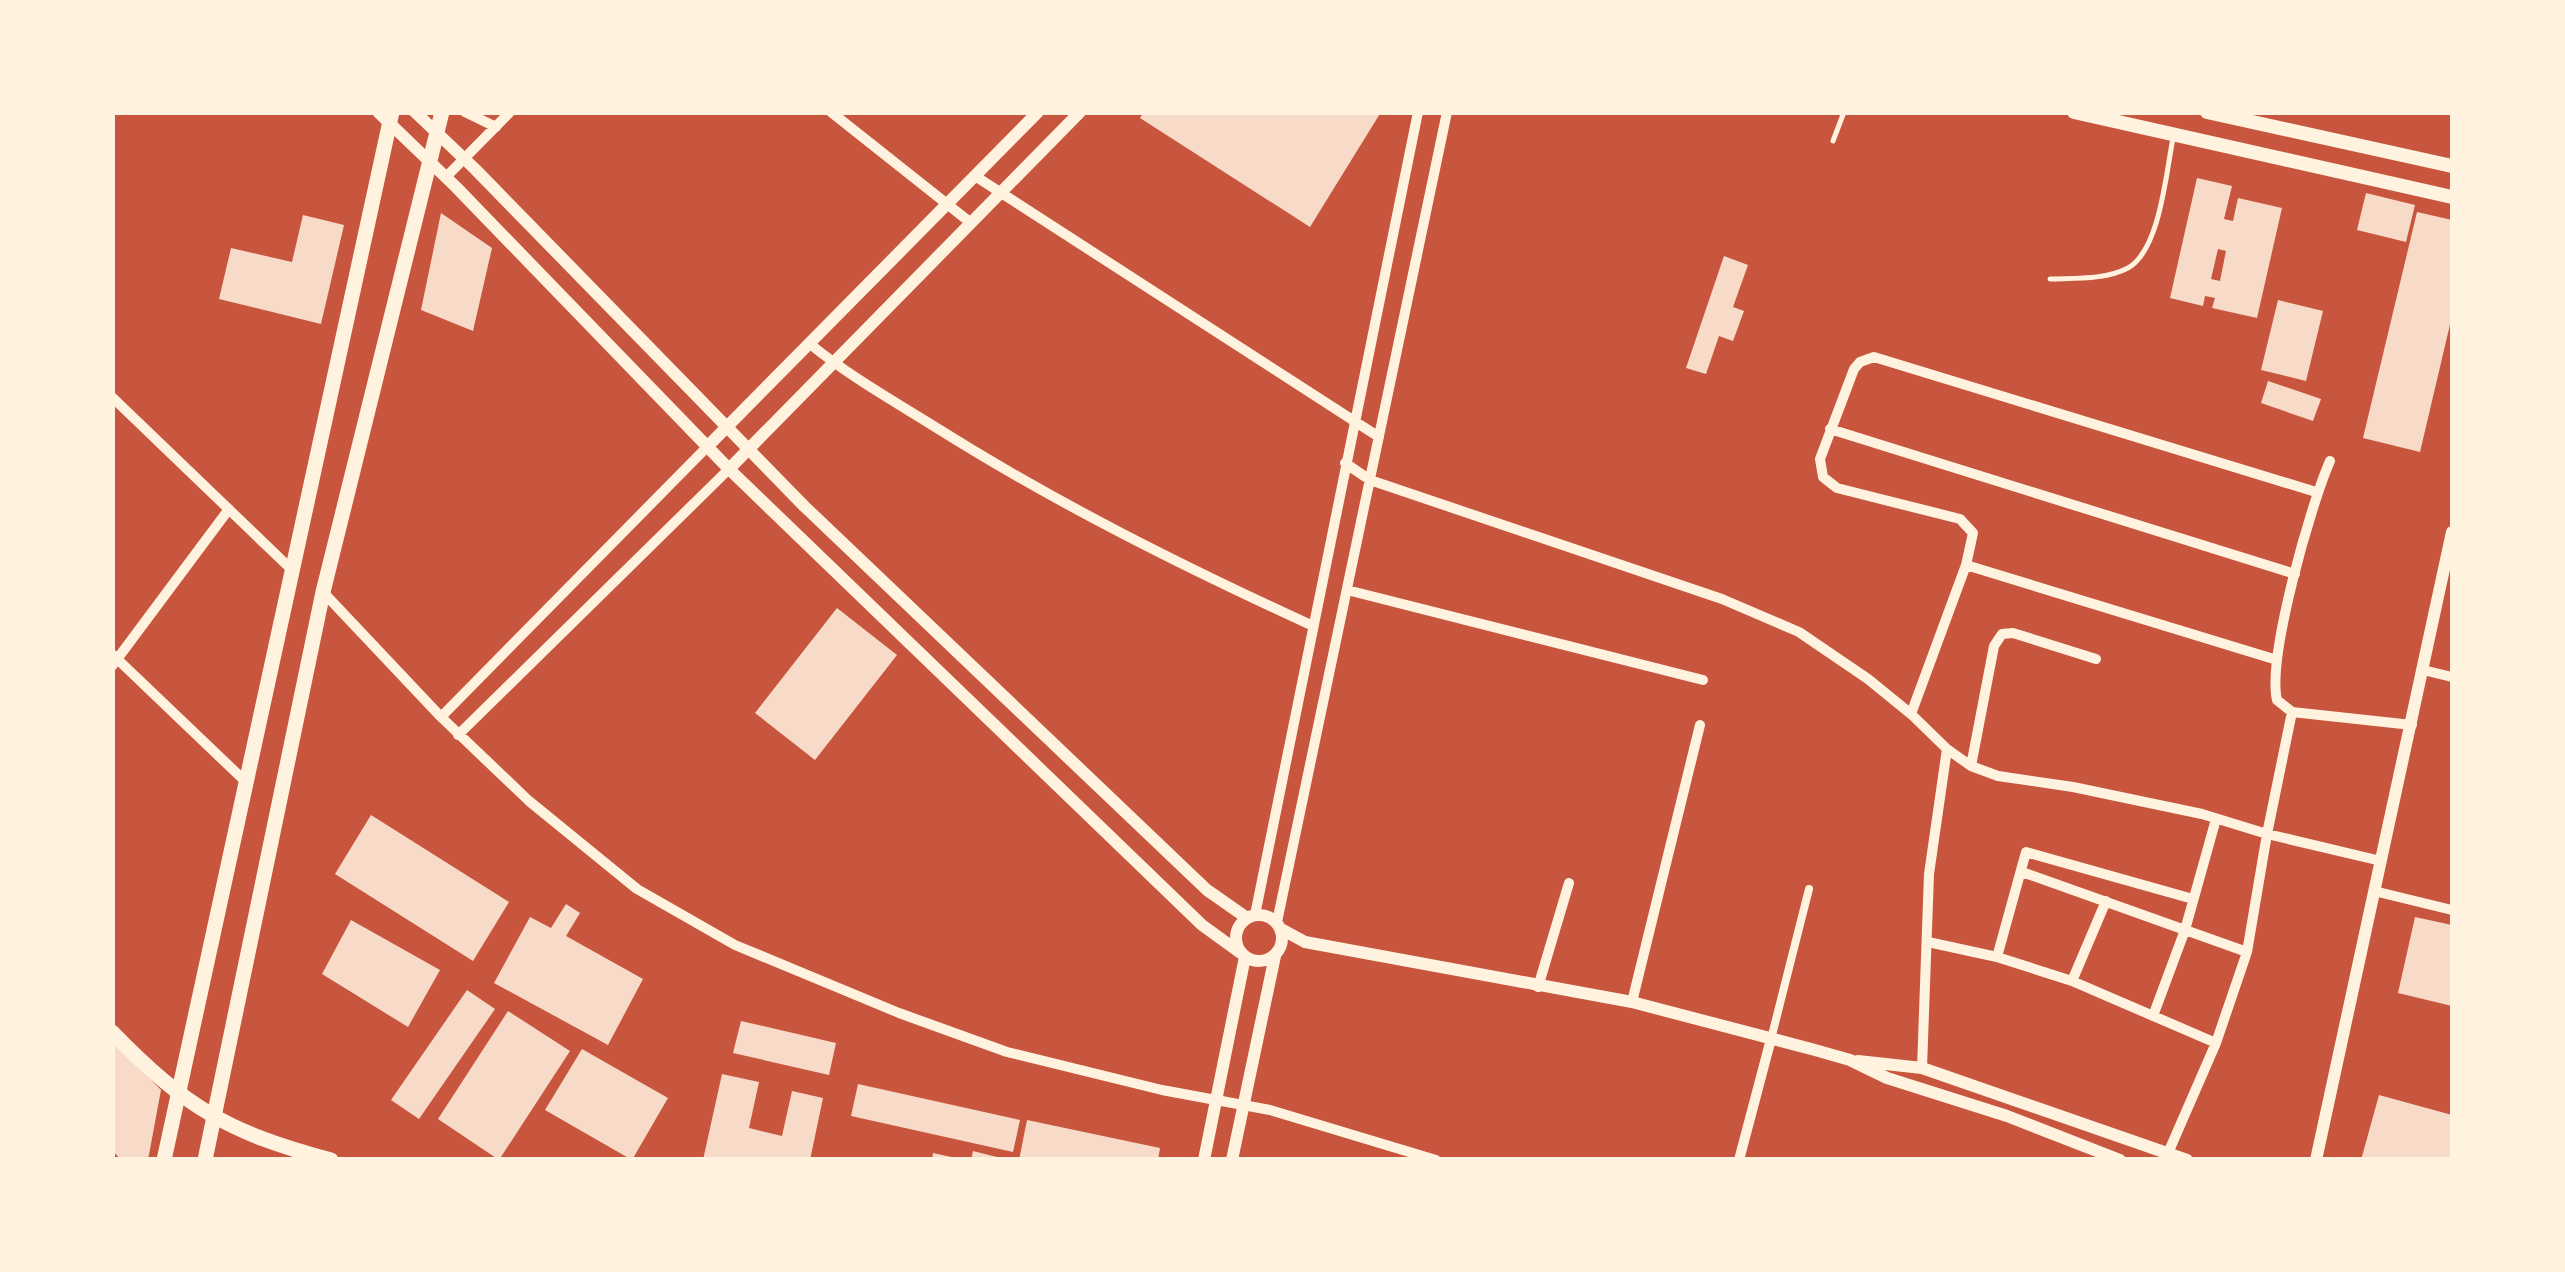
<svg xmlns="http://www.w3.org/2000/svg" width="2565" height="1272" font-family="Literata,serif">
  <rect width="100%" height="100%" fill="#c8553d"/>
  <path fill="#f7dbc8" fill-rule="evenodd" d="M1144,112H1381L1310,227L1140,118Z
    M2197,178L2232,186L2224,219L2233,221L2238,198L2282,208L2257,318L2212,308L2215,298L2205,296L2203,306L2170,298ZM2218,249L2226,251L2220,281L2211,279Z
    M2366,193L2415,205L2406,242L2357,230Z
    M2417,212L2452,220V316L2420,452L2363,438Z
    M441,213L492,248L473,331L421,310Z
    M303,215L344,225L321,324L219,299L231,248L292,262Z
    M1724,256L1748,265L1733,307L1744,311L1733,341L1719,336L1706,374L1686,368Z
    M2278,300L2323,311L2306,381L2261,370Z
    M2268,381L2321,399L2313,421L2261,403Z
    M837,608L897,655L815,760L755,713Z
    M371,815L509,902L473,961L335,874Z
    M566,904L580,913L566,936L643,979L608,1045L494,983L530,917L551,928Z
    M2415,917L2452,925V1006L2398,993Z
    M351,920L440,970L408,1027L322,974Z
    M467,990L495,1009L419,1119L391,1100Z
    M508,1011L570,1051L499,1160L438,1119Z
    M741,1021L836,1043L829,1075L733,1053Z
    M112,1040L161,1090L148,1160H121L112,1150Z
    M582,1049L668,1098L632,1160L545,1110Z
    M722,1074L759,1082L749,1128L782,1136L792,1091L823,1098L810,1160H703Z
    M858,1084L1020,1120L1013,1152L851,1116Z
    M2379,1095L2452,1115V1160H2361Z
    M1027,1120L1160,1148L1158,1160H1019Z
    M973,1151L1001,1158V1160H971Z
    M933,1153L956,1158V1160H932Z"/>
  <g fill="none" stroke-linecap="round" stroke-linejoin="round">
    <path stroke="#fff3e0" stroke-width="5" d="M1833,141L1844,112
      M2050,279C2075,278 2105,280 2128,268C2160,250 2166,173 2173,138"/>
    <path stroke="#fff3e0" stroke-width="8" d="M1771,1039L1809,889"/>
    <path stroke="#fff3e0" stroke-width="10" d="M465,112L496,127
      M831,112L971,223
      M975,176L1379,437
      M446,177L510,112
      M810,344C848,375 890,399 932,425C1054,502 1182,566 1313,626
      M112,397L291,569
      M1830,429L2295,574
      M2330,461C2311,504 2267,657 2277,700L2292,712L2412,725
      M1345,463L1370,480L1722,599L1799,632L1868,679L1911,714L1947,749L1971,766L1998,776L2073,787L2202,814L2267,834L2381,861
      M1966,565L2277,660
      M1347,590L1703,680
      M323,592L441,717L529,801L637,889L735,945L899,1013L1007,1052L1162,1090L1270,1110L1436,1160
      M112,654L248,784
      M112,666L229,509
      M2423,670L2452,677
      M1911,714L1966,565L1973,533L1960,519L1837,488L1823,477L1820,459L1854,369L1860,362L1874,357L2316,492
      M441,717L707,447
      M458,735L729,469
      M1971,766L1994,646L2002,634L2013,633L2096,659
      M2022,872L2247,952
      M2374,891L2452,910
      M1255,915L1418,112
      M1277,922L1447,112
      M1928,942L1997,957L2072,981L2216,1043
      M1997,957L2026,852L2193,899
      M2072,981L2106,901
      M1538,987L1569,883
      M1632,1002L1700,725
      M2153,1016L2185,930L2216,819
      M1922,1068L1929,874L1947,749
      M1739,1160L1771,1039
      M2165,1160L2216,1043L2247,952L2267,834L2292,712"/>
    <path stroke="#fff3e0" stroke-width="12" d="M378,112L456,187L729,469L1202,925L1242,954
      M415,112L475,169L804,506L1207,890L1247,918
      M707,447L1038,112
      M729,469L1080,112
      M1236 938a23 23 0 1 1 46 0a23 23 0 1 1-46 0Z
      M1281,929L1305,942L1632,1002L1815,1050L1850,1060L1887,1078L2007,1116L2120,1160
      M1858,1061L1922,1068L2187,1160
      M1204,1160L1245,957
      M1232,1160L1275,956
      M2316,1160L2452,532"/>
    <path stroke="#fff3e0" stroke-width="14" d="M2074,112L2452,197
      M2207,112L2452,166"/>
    <path stroke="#fff3e0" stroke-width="15" d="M112,1032C186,1108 229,1133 331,1160"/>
    <path stroke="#fff3e0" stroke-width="15" d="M164,1160L392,112
      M205,1160L323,592L442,112"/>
  </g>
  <rect width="2565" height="1272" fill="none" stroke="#fff3e0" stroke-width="230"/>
</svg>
